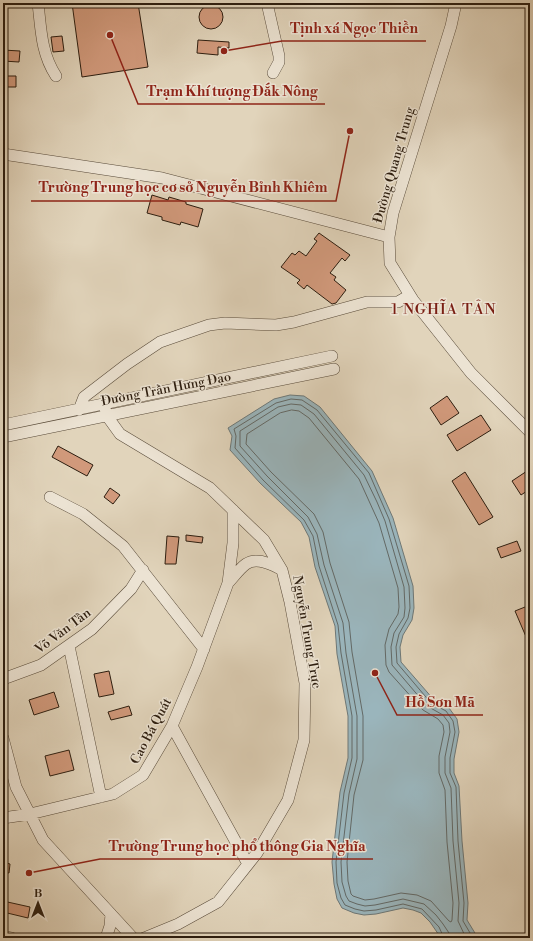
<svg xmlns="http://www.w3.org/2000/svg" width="533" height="941" font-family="'Libre Bodoni',serif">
  <rect width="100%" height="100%" fill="#e1d4bb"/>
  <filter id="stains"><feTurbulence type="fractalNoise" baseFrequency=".005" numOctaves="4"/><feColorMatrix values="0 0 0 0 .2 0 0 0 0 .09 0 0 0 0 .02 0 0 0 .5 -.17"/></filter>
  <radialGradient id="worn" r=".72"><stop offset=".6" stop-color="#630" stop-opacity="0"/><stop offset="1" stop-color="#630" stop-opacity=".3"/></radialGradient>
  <path fill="#9ab5bc" stroke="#6e7877" d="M290,395L304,396L320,407L372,471L393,518L413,586L414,608L412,620L403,635L400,647L401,662L434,700L449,708L457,719L459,732L454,759V773L459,786L462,841L468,903L467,920L478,938H441L430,922L421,913L413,910L403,908L376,914L364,915L354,913L342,908L337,899L334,884L332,862L340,792L348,758V716L337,654L335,626L315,567L309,537L301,522L260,483L230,450L232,436L228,428L274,399Z"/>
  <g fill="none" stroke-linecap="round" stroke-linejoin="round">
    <path stroke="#636966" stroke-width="1" d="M292,410L299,411L309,418L359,479L379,523L398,588L399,607L398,614L389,629L385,645L386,665L389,672L423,710L438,719L443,725L444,732L439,756V773L445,790L447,842L453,903L452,920L451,922L449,921L431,901L417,895L401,893L374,899L365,900L353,896L351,894L348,881L347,862L354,795L363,760V716L352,652L349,622L330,563L323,532L314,514L271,472L246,444L247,434L280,413Z
      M444,938L439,927L422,909L403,904L376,910L364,911L355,909L345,905L341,898L337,883L336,862L344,793L352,758V716L341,653L338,625L319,566L313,536L304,520L263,480L235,448L236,436L234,429L276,403L291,399L302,400L317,410L369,473L389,519L409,586L410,608L408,618L399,634L396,647L397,663L431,703L446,711L453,721L455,732L450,758V773L456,787L458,841L464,903L463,921L473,938
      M449,938V933L443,924L436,915L424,904L403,899L375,905L365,906L357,904L349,901L346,896L342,882L341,862L349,794L357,759V716L346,653L343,623L324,565L317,534L308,517L267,476L240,446V431L278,407L291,404L301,405L314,414L364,475L377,502L385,521L404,587L405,608L404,617L394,633L391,647L392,665L427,706L443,715L449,723L450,732L445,757V773L451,788L453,841L459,903L458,921L466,938"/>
  </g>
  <path fill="#d1997b" stroke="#2c1d0f" d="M72,3H138L148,67L82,77Z
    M199 17a12 12 0 1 1 24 0a12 12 0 1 1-24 0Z
    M62,36L64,51L53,52L51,37Z
    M198,40L229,42V48L218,47V55L197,53Z
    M3,50L20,51L19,62L3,61Z
    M3,76H16V87H3Z
    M152,195L168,200L169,197L186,202V204L203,209L198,227L181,222L180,225L162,220V217L147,213Z
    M319,233L350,255L345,261L342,258L330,273L336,277L334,280L346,290L336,303L332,304L307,285L304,289L297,283L300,280L281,267L292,253L295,255L299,251L306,256L317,241L314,239Z
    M447,396L459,413L441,425L430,408Z
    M481,415L491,430L457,451L447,435Z
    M58,446L93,465L87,476L52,457Z
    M530,469V489L521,495L512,481Z
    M465,472L493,517L479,525L452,481Z
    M110,488L120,495L113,504L104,497Z
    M186,535L203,537L202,543L186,541Z
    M167,536L179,537L176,564H165Z
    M517,541L521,551L501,558L497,548Z
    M530,605V646L515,611Z
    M109,671L114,694L99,697L94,674Z
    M54,692L59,707L34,715L29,700Z
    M129,706L132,715L111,720L108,712Z
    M69,750L74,770L50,776L45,756Z
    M3,862L10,864L9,873L3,872Z
    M3,901L30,907L28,918L3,912Z"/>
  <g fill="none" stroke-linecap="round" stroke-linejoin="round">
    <defs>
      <path id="minor" d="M38,3C41,29 41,53 56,76
        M267,3L279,56V62L273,73
        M456,3L451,26L393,213L389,237L390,263L413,300L471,373L530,432
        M3,154L162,178L389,237
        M104,404L107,416L120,434L210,488L264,540L282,570L290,602L305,683L304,740L288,800L257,853L218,902L178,924L144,938
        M79,410L84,397L127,364L160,342L209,325L225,323L276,325L294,322L367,302H398L410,295
        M3,425L332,356
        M3,437L334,369
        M50,497L83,514L123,546L204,649
        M228,583C234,577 239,569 246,564C256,557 272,564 282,570
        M69,646L101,797
        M3,679L41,665L92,629L131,589L143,570
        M172,726L248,864
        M3,738L16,787L43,840L133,938
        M3,818L30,814L113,794L143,775L172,726L197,667L228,583L233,543V510
        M3,936L12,938
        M106,938L110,926L111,914"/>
    </defs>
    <use href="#minor" stroke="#594b3a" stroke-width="12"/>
    <use href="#minor" stroke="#ece3d3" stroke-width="11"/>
  </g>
  <g text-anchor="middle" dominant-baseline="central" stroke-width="3" stroke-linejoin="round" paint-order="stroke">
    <g font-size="13" fill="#2c1d0f" stroke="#ece3d3">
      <text transform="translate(394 165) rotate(-74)">Đường Quang Trung</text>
      <text transform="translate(166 389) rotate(-11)">Đường Trần Hưng Đạo</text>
      <text transform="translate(63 631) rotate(-37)">Võ Văn Tần</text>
      <text transform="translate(307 632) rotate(80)">Nguyễn Trung Trực</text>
      <text transform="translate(151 731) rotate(-62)">Cao Bá Quát</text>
    </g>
    <g font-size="15" letter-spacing="1" fill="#7a1f14" stroke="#ece3d3">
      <text x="444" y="309">1 NGHĨA TÂN</text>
    </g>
  </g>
  <path fill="none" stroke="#8f2418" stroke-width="1.5" d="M224 51L282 41H426M110 35L138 104H325M350 131L336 201H31M375 673L397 715H483M29 873L100 859H373"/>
  <g fill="#8f2418" stroke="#ece3d3" stroke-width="1.5">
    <circle cx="224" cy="51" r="4"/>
    <circle cx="110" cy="35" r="4"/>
    <circle cx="350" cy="131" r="4"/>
    <circle cx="375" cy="673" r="4"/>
    <circle cx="29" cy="873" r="4"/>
  </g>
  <g font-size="14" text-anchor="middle" font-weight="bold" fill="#8f2418" stroke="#ece3d3" stroke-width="3" stroke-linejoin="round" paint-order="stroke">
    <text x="354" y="33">Tịnh xá Ngọc Thiền</text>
    <text x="232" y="96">Trạm Khí tượng Đắk Nông</text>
    <text x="183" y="192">Trường Trung học cơ sở Nguyễn Bỉnh Khiêm</text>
    <text x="440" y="707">Hồ Sơn Mã</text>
    <text x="237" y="851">Trường Trung học phổ thông Gia Nghĩa</text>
  </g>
  <rect width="533" height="941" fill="none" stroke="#e1d4bb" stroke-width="16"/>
  <rect x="4" y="4" width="525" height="933" fill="none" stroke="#2c1d0f" stroke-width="2"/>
  <rect x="8" y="8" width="517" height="925" fill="none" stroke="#2c1d0f"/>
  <g transform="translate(38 903)" stroke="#ece3d3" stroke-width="3" paint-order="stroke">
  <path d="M0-3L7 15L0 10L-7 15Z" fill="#2c1d0f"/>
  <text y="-6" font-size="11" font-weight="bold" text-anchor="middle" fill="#2c1d0f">B</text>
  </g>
  <rect width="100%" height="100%" filter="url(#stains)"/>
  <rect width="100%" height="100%" fill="url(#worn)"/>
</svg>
